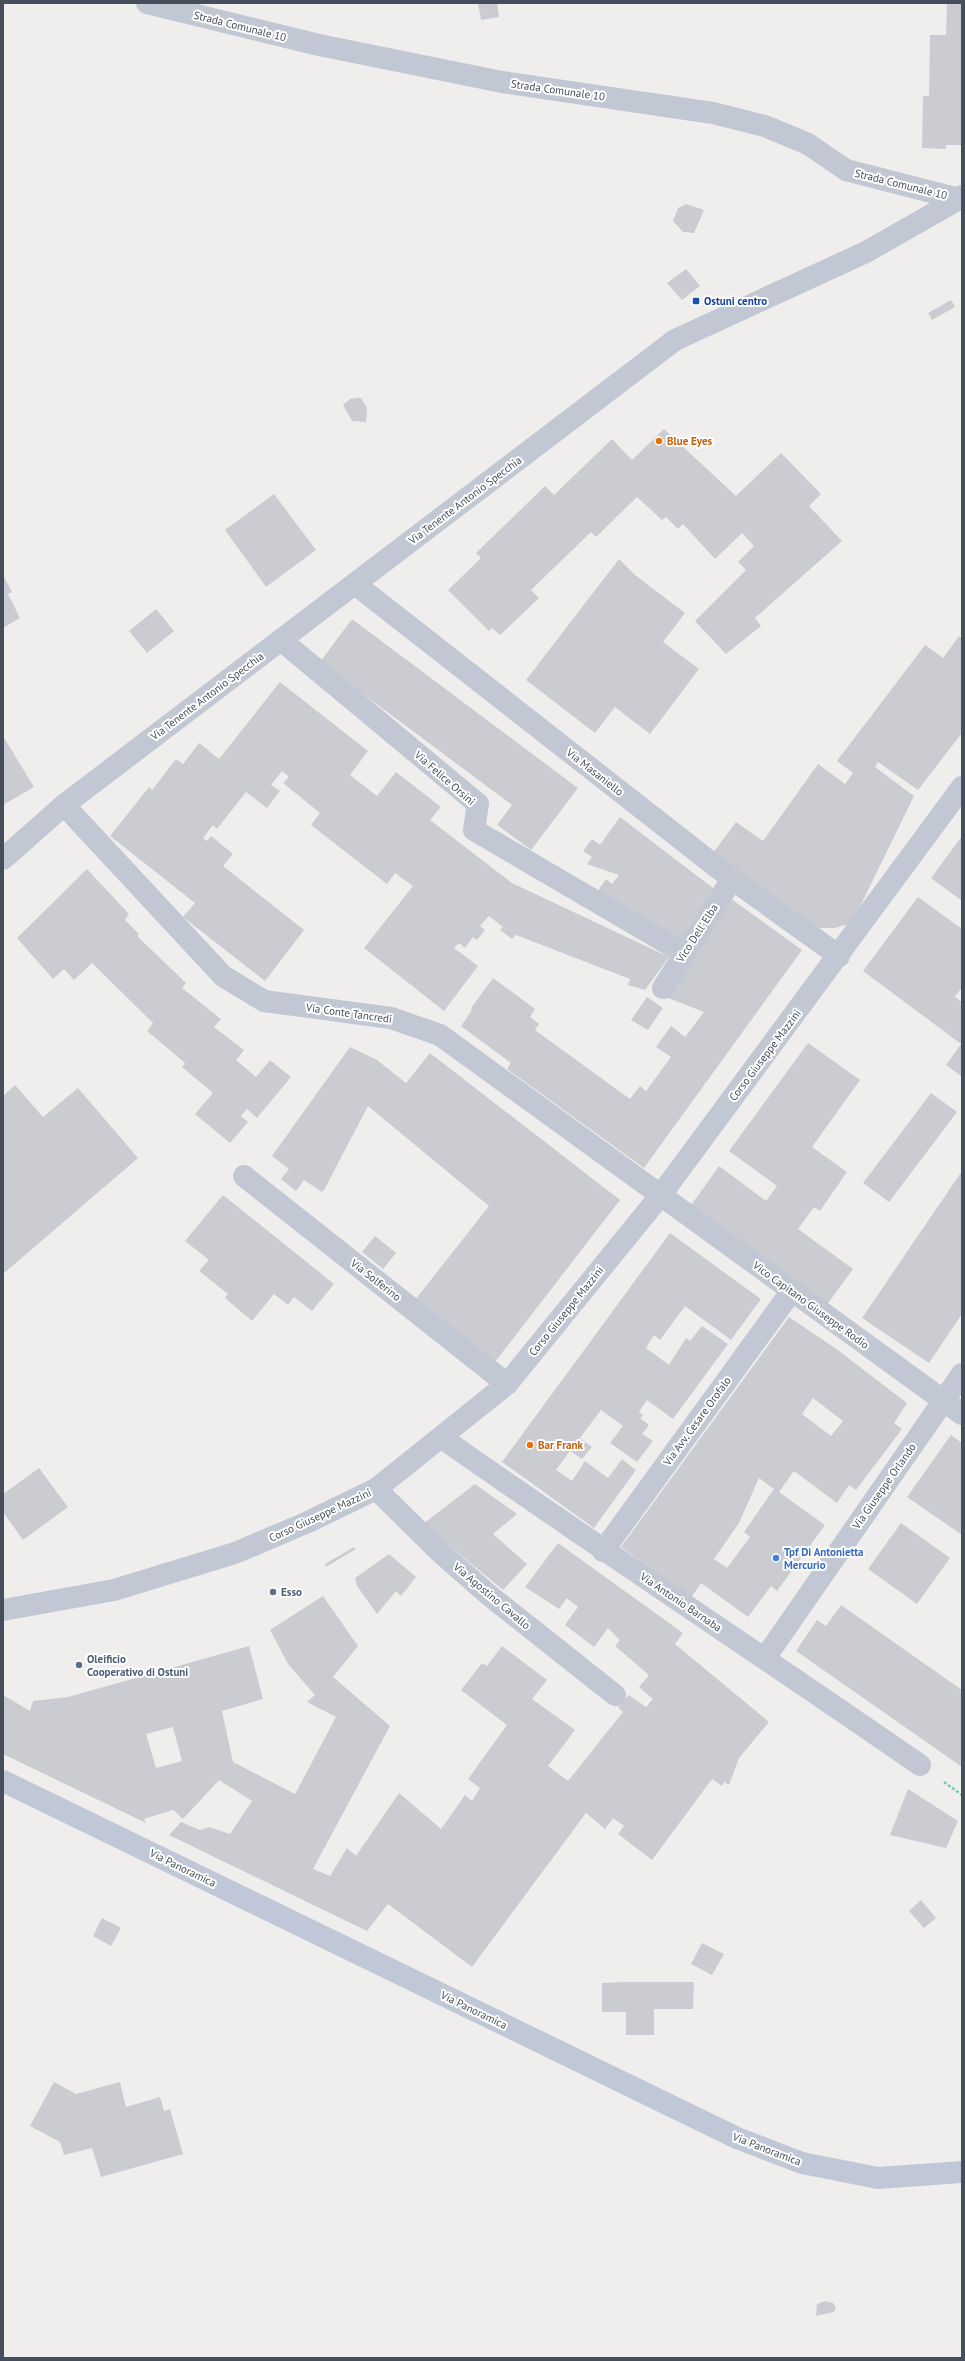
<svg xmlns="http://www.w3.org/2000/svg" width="965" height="2361" font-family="'PT Sans',sans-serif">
  <rect width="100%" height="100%" fill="#f0eeed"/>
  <path fill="#caccd2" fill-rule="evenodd" d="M478,3H497L499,17L481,20Z
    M947,3H962V145H946V149L922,148L923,96H929L930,35H946Z
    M686,204L704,210L694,233L683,232L673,221L678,208Z
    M686,269L700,286L682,300L667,283Z
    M951,300L955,307L932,320L928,313Z
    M356,398H361L367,408L366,422L352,421L343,405L350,399Z
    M664,429L736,496L781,453L821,494L809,506L842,541L755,618L761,626L726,654L695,621L746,570L738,562L754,546L742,533L715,559L683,524L678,529L666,517L662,520L637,497L596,537L591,532L531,590L539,598L500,635L492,628L489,631L448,590L481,558L476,553L545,486L554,495L612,439L632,460Z
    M274,494L316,550L266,587L225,530Z
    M619,559L635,575L685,613L663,642L699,669L650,734L615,707L595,733L526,680Z
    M3,575L12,592L8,594L20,618L3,628Z
    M156,609L174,631L147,653L129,631Z
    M352,619L578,788L531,850L497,825L512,805L320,662Z
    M959,636L962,638V733L918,790L878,762L875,767L914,796L852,923L835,928H817L713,853L736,822L763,841L818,764L845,784L853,773L837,761L925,645L943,658Z
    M280,682L368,751L350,775L377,796L396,772L441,807L430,820L512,883L669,957L645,990L628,985L630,979L516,935L512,939L500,930L503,927L489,916L480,926L485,930L477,940L473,937L465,948L459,943L454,948L478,966L444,1011L364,948L413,886L395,873L387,884L311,825L320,813L283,783L289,777L282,771L271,785L280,791L267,808L246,792L217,829L213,825L203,838L207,841L211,836L233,854L223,866L304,930L265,981L183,917L195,903L110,836L149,787L152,790L176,759L183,764L199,743L219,759Z
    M3,736L34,787L3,805Z
    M620,817L713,888L680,941L593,898L606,879L612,884L619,875L587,864L592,857L583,851L592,839L600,845Z
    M962,836V901L931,878Z
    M87,869L129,914L125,920L139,934L137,936L186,983L182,988L221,1019L214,1027L244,1050L236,1060L256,1077L270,1060L291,1077L257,1118L247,1109L241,1116L248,1122L230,1143L195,1114L213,1093L182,1067L185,1063L147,1031L153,1023L92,963L74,980L64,969L53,979L17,938Z
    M918,897L962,929V987L955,997L962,1002V1077L946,1065L961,1044L863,971Z
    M730,898L802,950L644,1168L507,1069L511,1063L461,1026L472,1010L471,1008L493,978L535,1009L530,1017L539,1024L535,1030L630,1099L640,1086L646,1091L671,1057L656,1047L671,1026L685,1037L704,1012L668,998Z
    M647,997L663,1008L648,1030L631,1020Z
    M808,1043L860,1080L812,1147L847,1172L820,1211L814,1207L798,1229L853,1269L826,1306L689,1208L719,1166L766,1201L777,1186L729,1151Z
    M350,1047L377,1060L406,1083L430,1053L620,1200L495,1362L415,1300L489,1206L368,1106L324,1190L322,1192L304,1180L296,1191L281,1179L289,1169L272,1156Z
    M15,1085L43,1117L78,1088L138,1158L3,1274V1096Z
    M931,1093L957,1112L889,1202L863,1183Z
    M962,1171V1314L929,1363L862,1318Z
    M223,1195L334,1284L312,1311L294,1297L288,1305L274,1294L252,1321L225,1298L228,1294L199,1271L209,1260L185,1241Z
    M670,1233L761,1299L731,1340L685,1306L660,1340L654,1335L646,1348L669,1365L686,1338L690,1341L702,1326L728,1344L673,1419L647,1400L639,1412L643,1415L640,1418L649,1425L642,1434L653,1441L637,1462L610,1443L623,1426L601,1410L580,1438L592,1447L582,1459L570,1451L556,1470L572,1481L585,1461L608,1478L622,1459L636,1470L594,1528L502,1462Z
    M375,1236L396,1253L383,1269L362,1252Z
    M789,1317L835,1348L907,1403L894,1423L902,1429L856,1490L849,1485L837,1503L794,1471L779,1492L825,1525L777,1591L771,1586L748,1617L701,1583L691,1598L621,1547ZM813,1398L843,1421L831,1436L802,1414ZM759,1478L774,1489L744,1532L750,1537L727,1568L714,1559L739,1523Z
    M951,1435L962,1443V1535L907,1497Z
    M39,1468L68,1507L23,1540L3,1512V1494Z
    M475,1484L517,1514L493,1534L527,1564L503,1590L423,1524Z
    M901,1523L950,1558L917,1604L868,1569Z
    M558,1543L683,1633L675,1644L769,1722L739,1758L729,1785L724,1782L722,1786L712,1779L652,1860L618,1834L624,1826L613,1818L605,1829L586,1813L472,1967L388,1904L367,1931L169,1835L181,1822L200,1830L209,1827L230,1834L252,1801L219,1780L183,1819L173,1810L144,1819L146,1823L3,1754V1695L30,1711L33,1701L68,1697L249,1646L263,1699L222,1711L233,1762L295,1794L336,1717L307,1702L315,1695L288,1664L270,1630L323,1596L358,1646L333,1677L390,1726L313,1869L330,1876L347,1848L356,1856L399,1793L441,1829L465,1795L472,1801L480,1788L468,1779L507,1725L461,1690L482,1663L487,1666L502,1646L547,1680L532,1699L575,1730L548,1766L568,1781L623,1712L618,1707L629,1695L646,1707L653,1699L639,1687L649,1675L615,1646L620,1640L608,1628L594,1647L565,1625L578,1607L567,1598L559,1609L525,1587ZM173,1727L182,1761L156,1768L146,1734Z
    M354,1547L356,1549L326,1567L325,1564Z
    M389,1554L416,1577L401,1596L396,1591L377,1614L357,1586L355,1578Z
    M841,1605L962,1690V1767L796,1651L817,1620L826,1626Z
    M908,1789L958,1821L946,1848L890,1835Z
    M921,1900L936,1918L924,1928L909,1911Z
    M102,1918L121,1928L111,1946L93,1936Z
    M702,1943L724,1954L712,1975L691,1964Z
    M624,1982H694L693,2009H654V2035H626V2012H602V1983Z
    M54,2082L76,2094L120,2082L126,2107L160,2097L164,2111L170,2109L183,2154L101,2177L92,2148L64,2155L60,2142L30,2126Z
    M825,2301L833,2303L836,2308L834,2312L816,2316L817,2304Z"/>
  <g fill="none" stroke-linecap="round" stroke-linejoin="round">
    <path stroke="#73ccab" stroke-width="2.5" stroke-dasharray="3 2" stroke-linecap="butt" d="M944,1782L962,1795"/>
    <path stroke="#c1c8d3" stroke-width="22" d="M147,3L319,45L502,82L713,113L765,126L808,144L846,170L959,199L962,196
      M355,584L732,879L839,956
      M281,640L478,804L474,830L684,953
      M64,805L223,976L264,1001L391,1018L440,1035L962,1414
      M663,988L732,879
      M244,1176L507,1384
      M442,1438C600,1549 761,1655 920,1765
      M376,1489L441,1553L490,1596L615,1695
      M603,1551L791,1292
      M765,1658L962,1374"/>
    <path stroke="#c1c8d3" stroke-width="22" d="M3,859L64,805L675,340L866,252L959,199
      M3,1610L114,1590L235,1553L308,1522L376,1489L507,1384L660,1196L962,787"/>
    <path stroke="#c0c8d7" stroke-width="22" d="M3,1781L737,2138L802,2163L878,2178L962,2172"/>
  </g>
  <rect fill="#1a4fb4" stroke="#fff" stroke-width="1.5" x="692" y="297" width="8" height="8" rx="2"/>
  <g fill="#e8710a" stroke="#fff" stroke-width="1.5">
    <circle cx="659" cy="441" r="4"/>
    <circle cx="530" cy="1445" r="4"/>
  </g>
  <circle fill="#3f7fe0" stroke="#fff" stroke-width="1.5" cx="776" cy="1558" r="4"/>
  <g fill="#5c6f8a" stroke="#fff" stroke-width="1.5">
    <circle cx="273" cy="1592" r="4"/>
    <circle cx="79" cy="1665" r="4"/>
  </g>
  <g text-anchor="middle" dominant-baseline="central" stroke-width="4" stroke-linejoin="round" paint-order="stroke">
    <g font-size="11" fill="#464e5b" stroke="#fff">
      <text transform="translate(240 26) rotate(14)">Strada Comunale 10</text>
      <text transform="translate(558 90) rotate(8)">Strada Comunale 10</text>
      <text transform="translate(901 184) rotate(14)">Strada Comunale 10</text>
      <text transform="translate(465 500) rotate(-37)">Via Tenente Antonio Specchia</text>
      <text transform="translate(207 696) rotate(-37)">Via Tenente Antonio Specchia</text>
      <text transform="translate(595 772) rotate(38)">Via Masaniello</text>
      <text transform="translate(445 778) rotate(41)">Via Felice Orsini</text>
      <text transform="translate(697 933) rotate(-57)">Vico Dell' Elba</text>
      <text transform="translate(349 1013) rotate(8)">Via Conte Tancredi</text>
      <text transform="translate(765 1055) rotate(-53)">Corso Giuseppe Mazzini</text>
      <text transform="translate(376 1280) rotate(38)">Via Solferino</text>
      <text transform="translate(811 1305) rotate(36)">Vico Capitano Giuseppe Rodio</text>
      <text transform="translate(566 1311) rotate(-51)">Corso Giuseppe Mazzini</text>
      <text transform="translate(697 1421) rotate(-54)">Via Avv. Cesare Orofalo</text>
      <text transform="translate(884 1486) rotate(-55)">Via Giuseppe Orlando</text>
      <text transform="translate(320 1515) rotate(-25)">Corso Giuseppe Mazzini</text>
      <text transform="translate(492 1596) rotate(40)">Via Agostino Cavallo</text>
      <text transform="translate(681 1602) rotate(34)">Via Antonio Barnaba</text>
      <text transform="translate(183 1868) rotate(26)">Via Panoramica</text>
      <text transform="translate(474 2010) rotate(26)">Via Panoramica</text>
      <text transform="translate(767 2149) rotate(21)">Via Panoramica</text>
    </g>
    <g font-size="11" font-weight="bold" fill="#164399" stroke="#fff" text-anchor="start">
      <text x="704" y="301">Ostuni centro</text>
    </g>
    <g font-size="11" font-weight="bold" fill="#c56008" stroke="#fff" text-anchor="start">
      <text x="667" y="441">Blue Eyes</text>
      <text x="538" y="1445">Bar Frank</text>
    </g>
    <g font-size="11" font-weight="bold" fill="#366cbe" stroke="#fff" text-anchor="start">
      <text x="784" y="1552">Tpf Di Antonietta<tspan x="784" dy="13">Mercurio</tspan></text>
    </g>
    <g font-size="11" font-weight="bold" fill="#4e5e75" stroke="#fff" text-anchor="start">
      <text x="281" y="1592">Esso</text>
      <text x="87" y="1659">Oleificio<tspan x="87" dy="13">Cooperativo di Ostuni</tspan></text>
    </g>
  </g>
  <rect width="965" height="2361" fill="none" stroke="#464e5b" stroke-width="8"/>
</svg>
